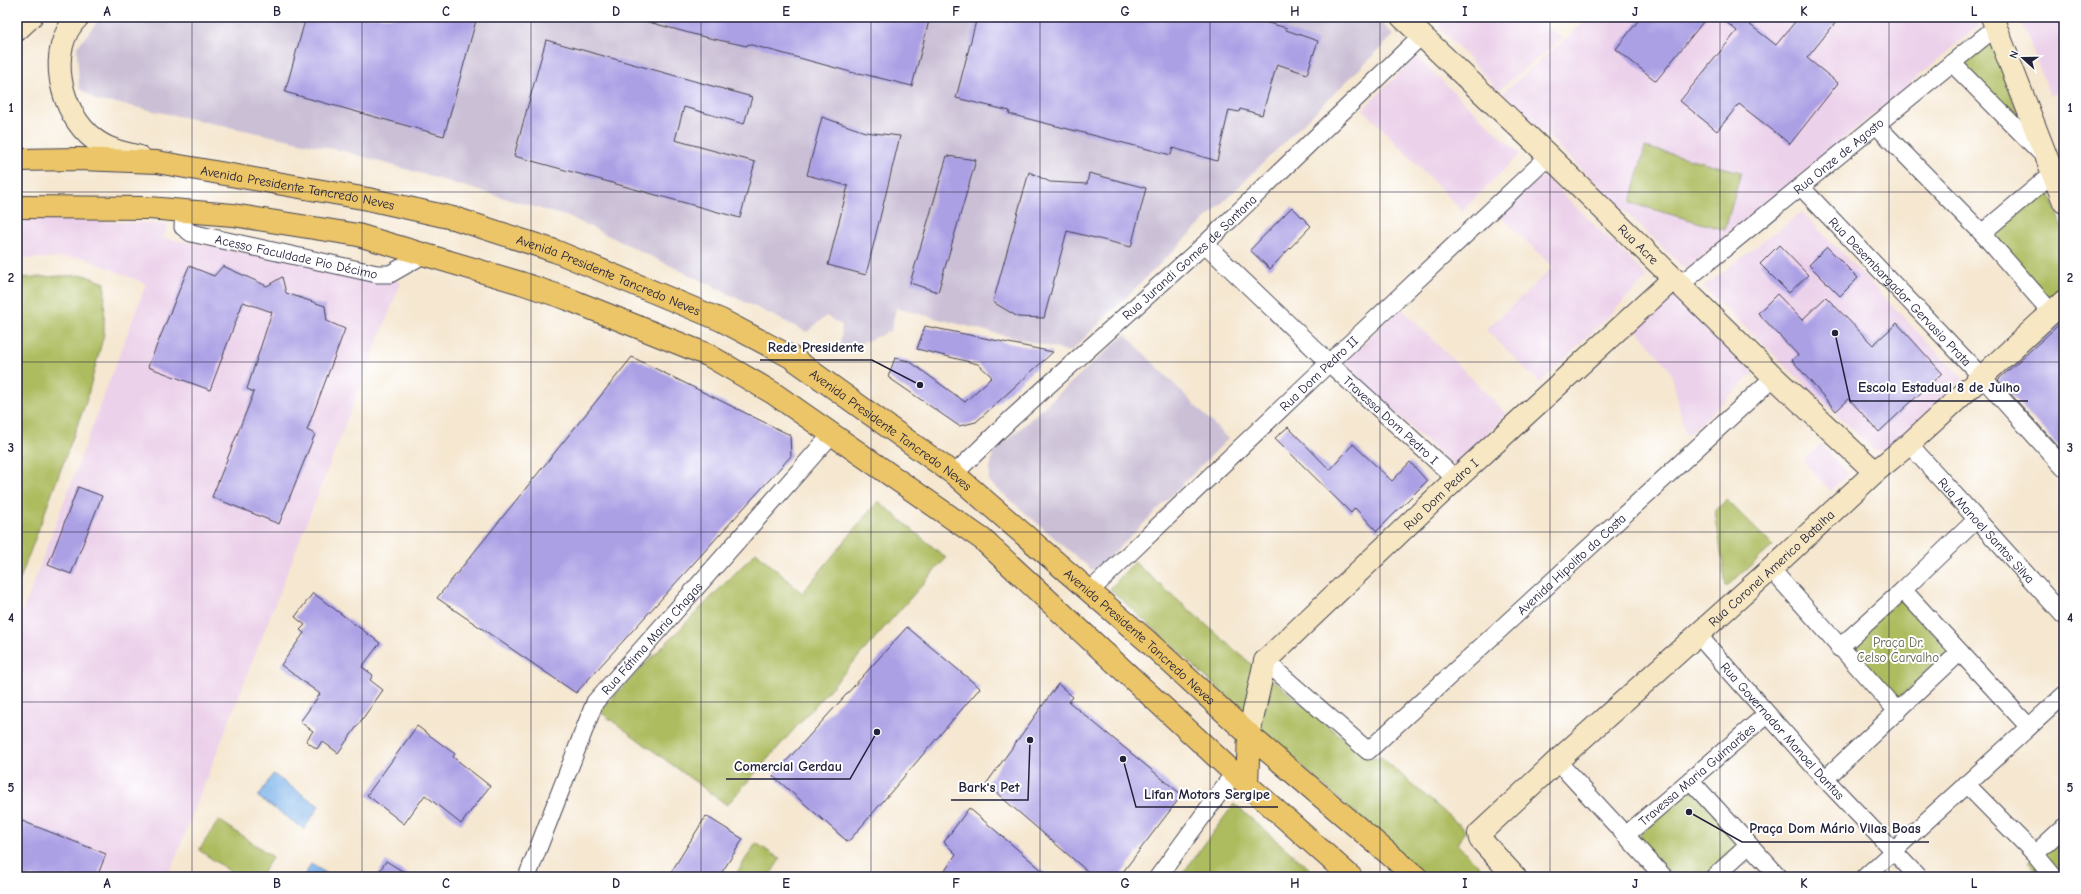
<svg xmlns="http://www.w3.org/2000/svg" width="2081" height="894" font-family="'Comic Neue',sans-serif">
  <rect width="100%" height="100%" fill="#fff"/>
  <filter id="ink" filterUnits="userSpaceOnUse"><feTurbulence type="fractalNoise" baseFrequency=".025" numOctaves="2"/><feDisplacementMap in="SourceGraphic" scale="8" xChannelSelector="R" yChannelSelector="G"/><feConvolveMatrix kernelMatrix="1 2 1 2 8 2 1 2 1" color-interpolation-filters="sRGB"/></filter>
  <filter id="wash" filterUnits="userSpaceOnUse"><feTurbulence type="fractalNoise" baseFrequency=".012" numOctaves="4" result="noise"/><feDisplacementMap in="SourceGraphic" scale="16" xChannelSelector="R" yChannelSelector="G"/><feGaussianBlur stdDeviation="0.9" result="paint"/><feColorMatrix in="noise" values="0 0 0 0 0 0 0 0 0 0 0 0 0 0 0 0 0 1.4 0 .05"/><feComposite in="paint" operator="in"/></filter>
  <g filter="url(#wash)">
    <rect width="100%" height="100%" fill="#f5e7d0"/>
    <path fill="#ecd1ea" d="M1447,17H1538L1562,39L1498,90L1438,26Z
      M1590,17H1980L1982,22L1881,108L1685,269L1503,93Z
      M2020,17H2064V90L2050,96Z
      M1416,57L1520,154L1462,211L1363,109Z
      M1543,175L1648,277L1540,383L1486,330L1553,267L1498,214Z
      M1802,212L1963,379L1887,450L1875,451L1703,287Z
      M40,219L168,224L163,238L348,269L401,282L168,877H17V627L146,284L82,257L17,259V221Z
      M1671,293L1754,373L1686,437L1671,371L1634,326Z
      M1400,307L1507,414L1454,467L1343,364Z
      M1821,444L1848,474L1831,491L1803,461Z"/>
    <path fill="#cbbfd5" d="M101,17H1375L1394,35L1070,352L896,308L891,331L840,352L842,325L826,316L807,332L572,218L347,152L116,103L97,101L79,88L77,47Z
      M1125,334L1228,439L1102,565L1092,570L988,481L993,453Z"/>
    <path fill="#adbc5e" stroke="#686f4c" d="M1993,40L2023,130L1963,65Z
      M1645,147L1741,172L1725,230L1631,203Z
      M2048,187L2064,234V287L2050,300L1992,233Z
      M84,275L105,283L104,334L86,402L17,587V278Z
      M1727,500L1773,546L1726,587L1715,510Z
      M878,501L946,558L727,805L599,711L756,552L802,593Z
      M1134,562L1258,670L1247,715L1110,589Z
      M1900,598L1949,650L1897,700L1846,650Z
      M1266,674L1368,759L1381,757L1465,830L1458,845L1490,877H1425L1256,725Z
      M1691,787L1745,847L1711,877H1673L1637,837Z
      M1234,804L1319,877H1180Z
      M219,820L273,857L259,877H238L199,850Z
      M2064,831V877H2043L2029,861Z
      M756,843L780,859L769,877H734Z"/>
    <path fill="#7bb2ea" stroke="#4e6a92" d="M273,774L319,806L304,829L258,797Z
      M311,864L326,873L323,877H304Z"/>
    <g id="blocks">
      <path fill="#aca0e5" d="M306,17H477L444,136L285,92Z
        M645,17H930L912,86L859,73L858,74L748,44L747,46L700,36L645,21Z
        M977,17H1245L1287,28L1286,30L1318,41L1307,74L1277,64L1262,115L1240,109L1239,112L1229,110L1217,161L1173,148L1171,155L1009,114L1010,111L956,98Z
        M1641,17H1707L1656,81L1616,49Z
        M1720,17H1744L1750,22L1749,24L1776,45L1799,17H1840L1807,58L1838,83L1790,144L1739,104L1717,131L1680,101L1737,31Z
        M546,40L752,97L744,124L684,107L675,140L755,162L740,218L514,156Z
        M822,117L865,132L900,136L866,275L828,265L848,186L807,175Z
        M947,156L976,160L938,292L910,283Z
        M1029,172L1050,182L1087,184L1089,173L1146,188L1131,247L1067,231L1044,318L1018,317L993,302Z
        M1292,207L1311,226L1270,269L1250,250Z
        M1779,245L1808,275L1789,293L1760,264Z
        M1827,247L1858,278L1840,296L1809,265Z
        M189,266L214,276L223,266L267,286L282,277L286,293L325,306L327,321L345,329L307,430L315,434L279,524L212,497L254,392L247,389L272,312L243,302L210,390L148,367Z
        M1777,294L1802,320L1826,297L1873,345L1897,323L1942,373L1879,432L1849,399L1836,411L1792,360L1798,355L1758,313Z
        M2064,320V453L1998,380Z
        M925,326L1053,352L976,422L959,426L888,377L895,358L909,361L965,402L992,377L978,364L917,349Z
        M632,357L790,435L791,456L576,693L437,598Z
        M1288,427L1330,470L1353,444L1392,481L1410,462L1427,481L1377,531L1355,508L1351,513L1275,438Z
        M78,487L102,496L71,574L48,565Z
        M313,593L380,643L362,667L373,675L370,680L383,690L338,753L322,741L317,749L306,741L313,731L300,722L320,694L281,665L304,633L300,630L305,625L295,617Z
        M907,627L980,688L848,842L773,776Z
        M1058,684L1073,697L1069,702L1182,795L1119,877H1094L986,784Z
        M417,726L455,754L453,757L490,786L461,824L425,795L404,824L367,795Z
        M969,808L1050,877H941L956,854L944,842Z
        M706,816L743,839L719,877H668Z
        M17,819L106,854L97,877H17Z
        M386,861L412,877H376Z"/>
    </g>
  </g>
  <g filter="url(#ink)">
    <use href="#blocks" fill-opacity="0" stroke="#424051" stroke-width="1"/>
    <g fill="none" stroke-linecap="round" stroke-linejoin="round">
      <defs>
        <g id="street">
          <path d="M1952,63L2043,155"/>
          <path d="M1876,125L1982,233L2051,312"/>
          <path id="s1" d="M1801,187L1982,377L2064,468"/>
          <path id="s2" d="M184,211L183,227L191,233L377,274H390L423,255"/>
          <path d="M1982,233L2053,173"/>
          <path id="s3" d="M1205,244L1329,363L1456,479"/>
          <path id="s4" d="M1681,284L1996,27"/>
          <path id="s5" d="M1909,444L2064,616"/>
          <path id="s6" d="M954,474L1012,418L1205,244L1421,36"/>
          <path d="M1771,569L1898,712"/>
          <path d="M1903,590L2029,727"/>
          <path id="s7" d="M1089,592L1329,363L1549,156"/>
          <path id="s8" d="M1698,635L1825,779L1918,877"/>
          <path d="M1839,648L1903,590L1977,519"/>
          <path id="s9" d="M1265,661L1368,751L1774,377"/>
          <path d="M1557,761L1664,877"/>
          <path d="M1825,779L1960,652"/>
          <path d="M1690,780L1779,877"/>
          <path d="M1966,784L2035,854L2054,877"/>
          <path id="s10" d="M1626,835L1767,714"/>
          <path d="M2035,854L2064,827"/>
          <path id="s11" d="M527,877L595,702L832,434"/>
          <path d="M1158,877L1234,773"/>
          <path d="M1714,877L1749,845"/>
          <path d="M1865,877L2064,695"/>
        </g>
        <g id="secondary">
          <path d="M78,17C45,49 60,114 95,140C108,150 125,153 140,157"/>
          <path id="s12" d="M1402,17L1549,156L1774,377L1875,472"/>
          <path d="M1992,17L2064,202"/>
          <path d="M17,30L31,17"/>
          <path id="s13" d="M1249,734L1265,661L1456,479L1674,278"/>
          <path id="s14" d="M1515,877L1480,839L1479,834L1557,761L1771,569L1875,472L1909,444L2064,301"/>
        </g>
        <g id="primary">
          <path id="s15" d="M17,160L79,159L157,162L368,199L457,219L555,251L721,320L791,357L954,474L1146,640L1256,741L1416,877"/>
          <path d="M17,207L149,208L184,211L233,215L358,235L521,283L568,299L708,355L773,393L982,539L1234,773L1351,877"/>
          <path d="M1247,785L1249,734"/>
        </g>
      </defs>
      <use href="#street" stroke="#424051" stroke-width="19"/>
      <use href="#secondary" stroke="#424051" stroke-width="24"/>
      <use href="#primary" stroke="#424051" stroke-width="24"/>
      <use href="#street" stroke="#fff" stroke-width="17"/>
      <use href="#secondary" stroke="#f7e8c3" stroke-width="22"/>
      <use href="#primary" stroke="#ecc569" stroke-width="22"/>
    </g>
  </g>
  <path fill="none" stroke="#22223b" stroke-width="1" stroke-opacity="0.55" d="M192,17V877M362,17V877M531,17V877M701,17V877M871,17V877M1040,17V877M1210,17V877M1380,17V877M1550,17V877M1720,17V877M1889,17V877M17,192H2064M17,362H2064M17,532H2064M17,702H2064"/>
  <g text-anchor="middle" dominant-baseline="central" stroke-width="4" stroke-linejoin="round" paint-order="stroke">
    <g font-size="13" fill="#22223b" stroke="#fff">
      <text stroke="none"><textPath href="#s4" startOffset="203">Rua Onze de Agosto</textPath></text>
      <text stroke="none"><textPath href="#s15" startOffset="283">Avenida Presidente Tancredo Neves</textPath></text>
      <text stroke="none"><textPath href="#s12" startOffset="328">Rua Acre</textPath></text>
      <text stroke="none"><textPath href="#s2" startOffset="134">Acesso Faculdade Pio Décimo</textPath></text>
      <text stroke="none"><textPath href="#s6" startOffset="320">Rua Jurandi Gomes de Santana</textPath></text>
      <text stroke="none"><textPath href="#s15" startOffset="607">Avenida Presidente Tancredo Neves</textPath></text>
      <text stroke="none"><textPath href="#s1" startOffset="144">Rua Desembargador Gervasio Prata</textPath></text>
      <text stroke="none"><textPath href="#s7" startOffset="317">Rua Dom Pedro II</textPath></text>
      <text stroke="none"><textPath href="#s3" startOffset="256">Travessa Dom Pedro I</textPath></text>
      <text stroke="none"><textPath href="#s15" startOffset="931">Avenida Presidente Tancredo Neves</textPath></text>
      <text stroke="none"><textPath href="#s13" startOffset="317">Rua Dom Pedro I</textPath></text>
      <text stroke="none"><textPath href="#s5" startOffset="116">Rua Manoel Santos Silva</textPath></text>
      <text stroke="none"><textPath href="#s9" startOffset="413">Avenida Hipolito da Costa</textPath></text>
      <text stroke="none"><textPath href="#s14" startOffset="452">Rua Coronel Americo Batalha</textPath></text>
      <text stroke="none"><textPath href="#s15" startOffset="1255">Avenida Presidente Tancredo Neves</textPath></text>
      <text stroke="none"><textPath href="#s11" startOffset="273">Rua Fátima Maria Chagas</textPath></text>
      <text stroke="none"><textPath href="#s8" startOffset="128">Rua Governador Manoel Dantas</textPath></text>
      <text stroke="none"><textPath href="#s10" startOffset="93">Travessa Maria Guimarães</textPath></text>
    </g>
    <g font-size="13" fill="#5a6049" stroke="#fff">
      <text x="1898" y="642">Praça Dr.<tspan x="1898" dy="15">Celso Carvalho</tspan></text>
    </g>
  </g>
  <path fill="none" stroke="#22223b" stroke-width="1.5" d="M920 385L872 360H760M1835 333L1850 401H2028M877 732L850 779H726M1030 740L1028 800H951M1123 759L1136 807H1278M1689 812L1742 842H1929"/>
  <g fill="#22223b" stroke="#fff" stroke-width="1.5">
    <circle cx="920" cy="385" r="4"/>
    <circle cx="1835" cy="333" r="4"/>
    <circle cx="877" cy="732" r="4"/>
    <circle cx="1030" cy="740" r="4"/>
    <circle cx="1123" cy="759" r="4"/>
    <circle cx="1689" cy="812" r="4"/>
  </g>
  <g font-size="14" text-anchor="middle" font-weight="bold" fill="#22223b" stroke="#fff" stroke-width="4" stroke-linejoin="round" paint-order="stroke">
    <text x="816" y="352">Rede Presidente</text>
    <text x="1939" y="392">Escola Estadual 8 de Julho</text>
    <text x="788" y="771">Comercial Gerdau</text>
    <text x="989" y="792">Bark's Pet</text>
    <text x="1207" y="799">Lifan Motors Sergipe</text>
    <text x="1835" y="833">Praça Dom Mário Vilas Boas</text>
  </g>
  <rect width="2081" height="894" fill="none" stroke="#fff" stroke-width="44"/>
  <g transform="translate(2023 58) rotate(291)" stroke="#ffffff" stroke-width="3" paint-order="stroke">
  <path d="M0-3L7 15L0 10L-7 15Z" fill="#22223b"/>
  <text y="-6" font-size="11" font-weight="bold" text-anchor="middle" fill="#22223b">N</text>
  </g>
  <rect x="22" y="22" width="2037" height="850" fill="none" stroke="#22223b" stroke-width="1.5"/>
  <g font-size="13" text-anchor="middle" font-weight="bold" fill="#22223b">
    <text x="107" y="16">A</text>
    <text x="277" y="16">B</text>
    <text x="446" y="16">C</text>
    <text x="616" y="16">D</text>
    <text x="786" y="16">E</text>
    <text x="956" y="16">F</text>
    <text x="1125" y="16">G</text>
    <text x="1295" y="16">H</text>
    <text x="1465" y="16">I</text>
    <text x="1635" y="16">J</text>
    <text x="1804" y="16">K</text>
    <text x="1974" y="16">L</text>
    <text x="11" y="112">1</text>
    <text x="2070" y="112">1</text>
    <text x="11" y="282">2</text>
    <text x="2070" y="282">2</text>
    <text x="11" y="452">3</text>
    <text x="2070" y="452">3</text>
    <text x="11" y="622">4</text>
    <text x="2070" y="622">4</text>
    <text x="11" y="792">5</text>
    <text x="2070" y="792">5</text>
    <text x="107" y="888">A</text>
    <text x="277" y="888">B</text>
    <text x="446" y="888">C</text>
    <text x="616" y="888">D</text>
    <text x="786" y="888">E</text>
    <text x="956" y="888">F</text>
    <text x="1125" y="888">G</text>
    <text x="1295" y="888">H</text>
    <text x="1465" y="888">I</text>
    <text x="1635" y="888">J</text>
    <text x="1804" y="888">K</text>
    <text x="1974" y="888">L</text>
  </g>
</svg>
